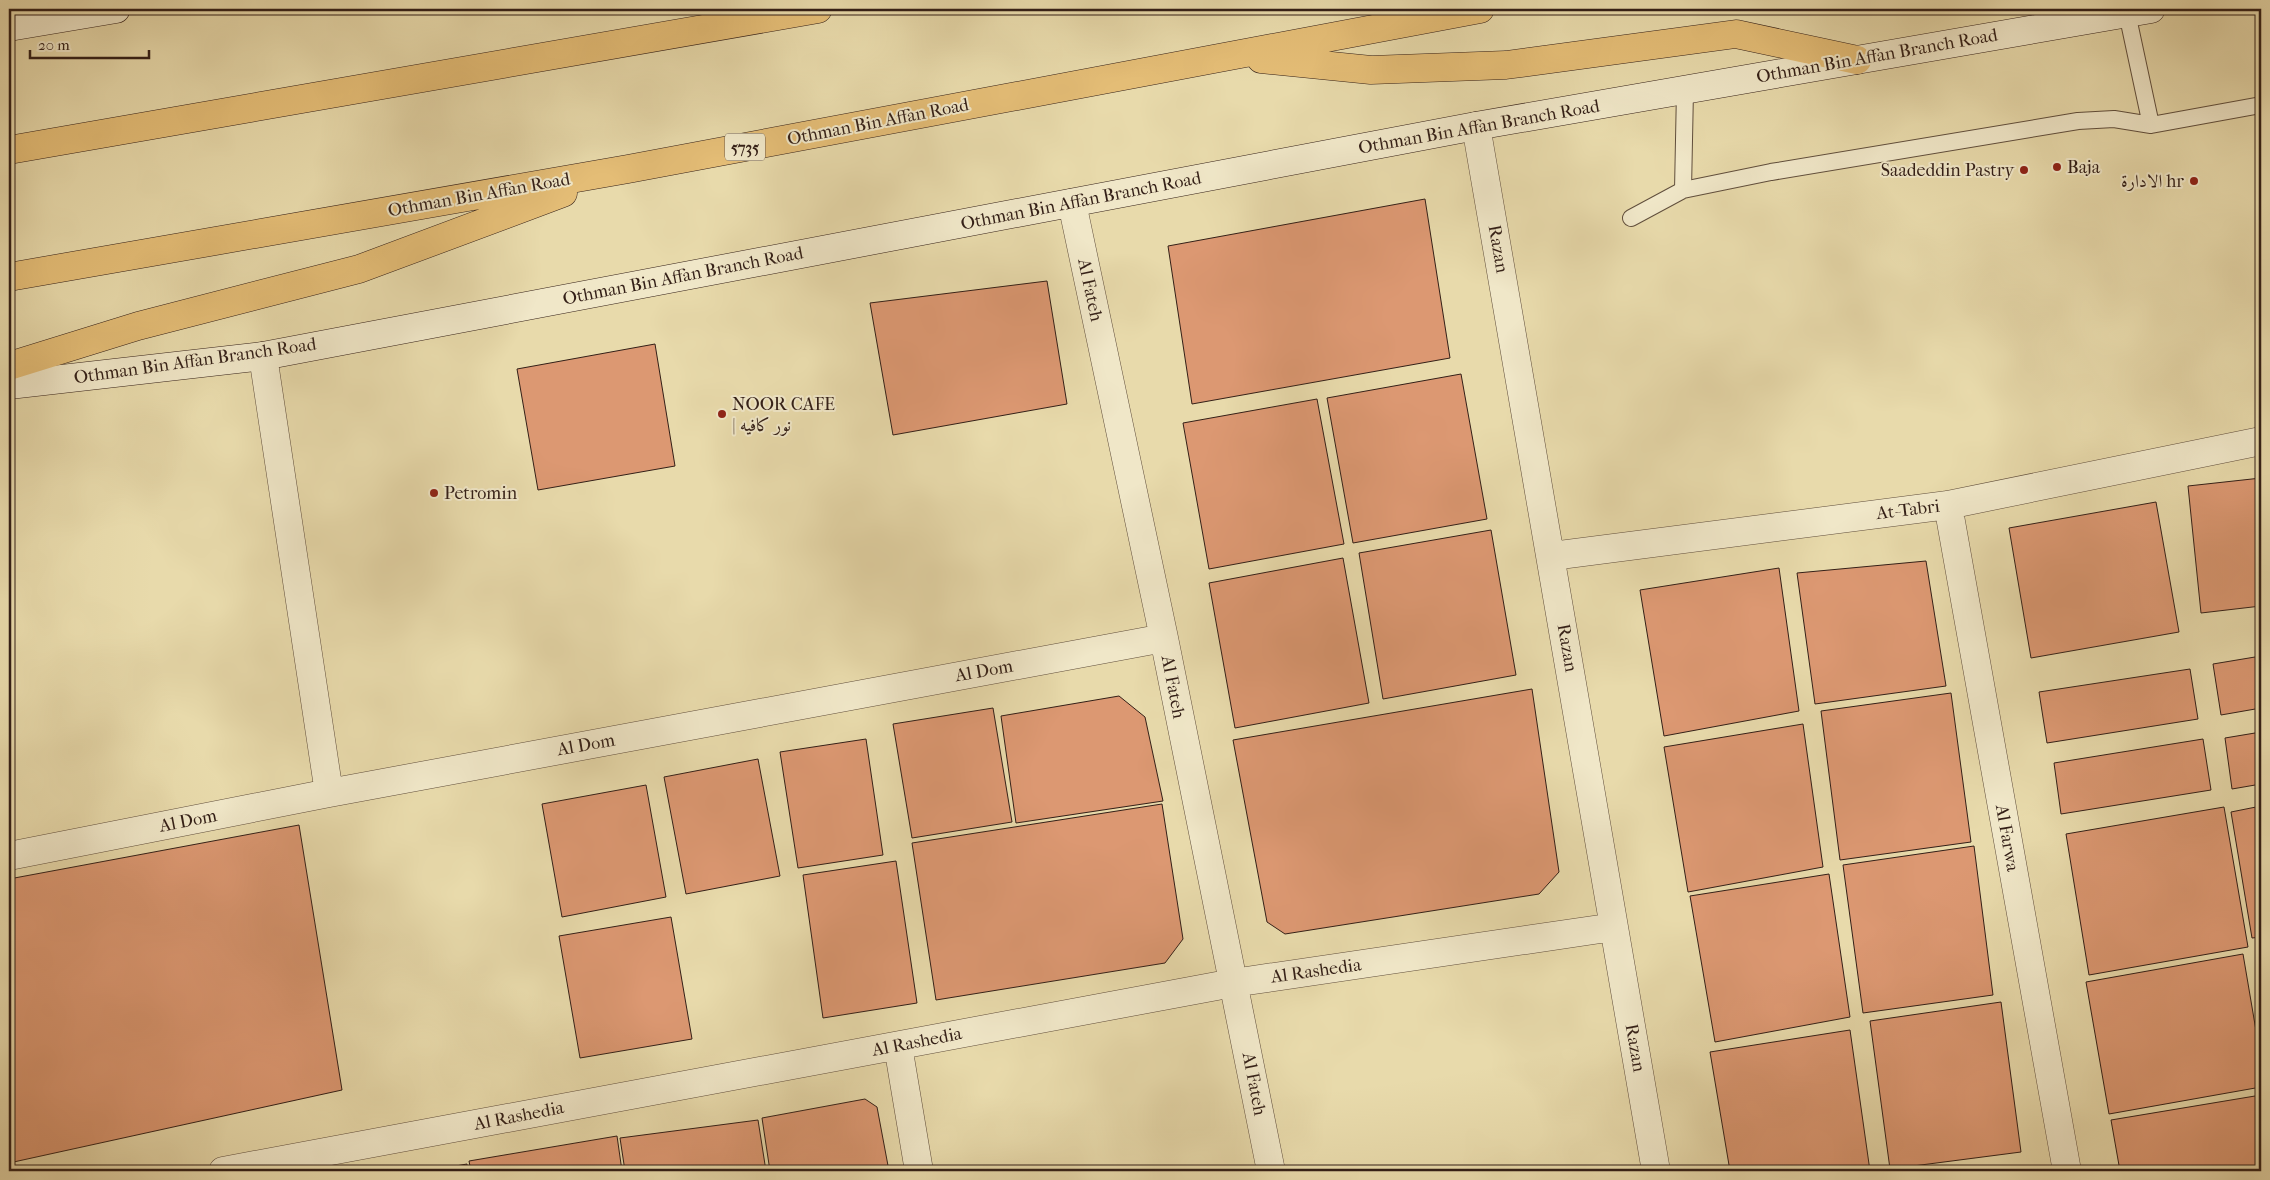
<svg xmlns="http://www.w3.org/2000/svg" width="2270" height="1180" font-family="'IM FELL French Canon',Amiri,serif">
  <rect width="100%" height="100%" fill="#e8daab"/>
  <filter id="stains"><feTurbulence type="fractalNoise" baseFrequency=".004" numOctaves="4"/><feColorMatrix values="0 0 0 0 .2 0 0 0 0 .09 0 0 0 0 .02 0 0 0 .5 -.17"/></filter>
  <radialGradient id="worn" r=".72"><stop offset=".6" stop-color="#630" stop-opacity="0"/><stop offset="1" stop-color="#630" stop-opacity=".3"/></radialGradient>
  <path fill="#dc9872" stroke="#331f17" d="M1425,199L1450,358L1192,404L1168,246Z
    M1047,281L1067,404L893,435L870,303Z
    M655,344L675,466L538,490L517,369Z
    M1461,374L1487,519L1353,543L1327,398Z
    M1317,399L1344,544L1209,569L1183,423Z
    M2261,478V606L2201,613L2188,486Z
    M2156,502L2179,632L2031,658L2009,528Z
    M1491,530L1516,675L1383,699L1359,553Z
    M1343,558L1369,703L1235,728L1209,583Z
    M1926,561L1946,686L1815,704L1797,573Z
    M1779,568L1799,711L1664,736L1640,590Z
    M2261,656V708L2221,715L2213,664Z
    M2190,669L2198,719L2047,743L2039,692Z
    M1532,689L1559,872L1539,894L1285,934L1267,922L1233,740Z
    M1951,693L1971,842L1840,860L1821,711Z
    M1119,696L1145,717L1163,801L1016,823L1001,716Z
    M993,708L1012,822L912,838L893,724Z
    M1803,724L1823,867L1688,892L1664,747Z
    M2261,732V784L2232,789L2225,738Z
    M866,739L883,855L798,868L780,752Z
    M2203,739L2211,790L2061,814L2054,763Z
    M758,759L780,876L686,894L664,777Z
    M646,785L666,897L562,917L542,804Z
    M1162,804L1183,939L1165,963L936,1000L912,843Z
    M2261,806V937L2252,938L2231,812Z
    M2224,807L2248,947L2089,975L2066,834Z
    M299,825L342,1090L9,1163V879Z
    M1974,846L1993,995L1863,1013L1843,865Z
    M896,861L917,1003L823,1018L803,875Z
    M1829,874L1850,1017L1715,1042L1690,896Z
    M671,917L692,1039L580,1058L559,936Z
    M2257,950H2261V971Z
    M2243,954L2261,1060V1087L2109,1114L2086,982Z
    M2001,1002L2021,1152L1890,1169L1870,1021Z
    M1850,1030L1870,1171H1730L1710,1052Z
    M2261,1095V1171H2120L2111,1120Z
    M865,1099L877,1107L889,1171H770L762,1118Z
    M758,1120L766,1171H625L620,1138Z
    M617,1136L622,1171H471L469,1161Z
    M467,1164V1171H427Z"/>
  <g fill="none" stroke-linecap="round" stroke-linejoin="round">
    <defs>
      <path id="lane" d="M2127,13L2151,125
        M1683,190L1685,90
        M1631,218L1683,190L1771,172L2078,121L2114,119L2151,125L2261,105"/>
      <path id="street" d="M1476,126L1656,1171
        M1072,203L1164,638L1271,1171
        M263,356L329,793
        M1948,505L2067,1171
        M1552,556L1948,505L2261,441
        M9,856L329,793L1164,638
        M898,1046L919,1171
        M223,1171L1233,983L1614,927"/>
      <path id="secondary" d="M9,27L116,9
        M9,385L263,356L1476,126L2151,9"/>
      <path id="primary" d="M1261,59L1371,70L1506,65L1736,34L1857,60
        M9,150L818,9
        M9,277L628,169L1480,9
        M9,366L138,326L359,269L563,193"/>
    </defs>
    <use href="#lane" stroke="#604e3c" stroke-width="18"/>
    <use href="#street" stroke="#604e3c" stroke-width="29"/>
    <use href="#secondary" stroke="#331f17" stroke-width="29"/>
    <use href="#primary" stroke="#331f17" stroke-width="29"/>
    <use href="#lane" stroke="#f0e7c8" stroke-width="16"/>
    <use href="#street" stroke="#f0e7c8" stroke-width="28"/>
    <use href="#secondary" stroke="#f0e7c8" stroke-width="28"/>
    <use href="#primary" stroke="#e4bd76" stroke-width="28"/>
  </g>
  <g fill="#8f2418" stroke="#f0e7c8" stroke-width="2">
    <circle cx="2057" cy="167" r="5"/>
    <circle cx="2024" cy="170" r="5"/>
    <circle cx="2194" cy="181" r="5"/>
    <circle cx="722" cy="414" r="5"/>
    <circle cx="434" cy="493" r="5"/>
  </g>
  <g text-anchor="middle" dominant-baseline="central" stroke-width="4" stroke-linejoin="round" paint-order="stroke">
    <rect fill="#f0e7c8" stroke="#6c5b4c" stroke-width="1" x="725" y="133.5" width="40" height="27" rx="4"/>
    <g font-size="16" font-weight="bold" fill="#331f17">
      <text x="745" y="147">5735</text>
    </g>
    <g font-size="18" fill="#331f17" stroke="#f0e7c8">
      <text transform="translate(1877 56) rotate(-10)">Othman Bin Affan Branch Road</text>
      <text transform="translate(878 122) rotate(-11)">Othman Bin Affan Road</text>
      <text transform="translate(1479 127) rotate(-10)">Othman Bin Affan Branch Road</text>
      <text transform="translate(479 195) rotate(-10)">Othman Bin Affan Road</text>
      <text transform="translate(1081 201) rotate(-11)">Othman Bin Affan Branch Road</text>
      <text transform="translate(1498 249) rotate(80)">Razan</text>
      <text transform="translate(683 276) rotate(-11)">Othman Bin Affan Branch Road</text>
      <text transform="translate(1090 290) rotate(78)">Al Fateh</text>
      <text transform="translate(195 361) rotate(-8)">Othman Bin Affan Branch Road</text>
      <text transform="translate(1908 510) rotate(-7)">At-Tabri</text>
      <text transform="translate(1567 648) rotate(80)">Razan</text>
      <text transform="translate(984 671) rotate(-10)">Al Dom</text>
      <text transform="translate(1173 687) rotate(79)">Al Fateh</text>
      <text transform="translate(586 745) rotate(-10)">Al Dom</text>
      <text transform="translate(188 821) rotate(-11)">Al Dom</text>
      <text transform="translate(2007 838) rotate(80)">Al Farwa</text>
      <text transform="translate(1316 971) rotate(-8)">Al Rashedia</text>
      <text transform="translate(917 1042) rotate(-11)">Al Rashedia</text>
      <text transform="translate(1635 1048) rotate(80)">Razan</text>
      <text transform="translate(1254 1084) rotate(79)">Al Fateh</text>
      <text transform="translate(519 1116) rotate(-11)">Al Rashedia</text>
    </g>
    <g font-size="18" fill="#331f17" stroke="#f0e7c8" text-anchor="start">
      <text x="2067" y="167">Baja</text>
      <text x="2014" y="170" text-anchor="end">Saadeddin Pastry</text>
      <text x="2184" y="181" text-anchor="end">الادارة hr</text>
      <text x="732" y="404">NOOR CAFE<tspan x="732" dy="21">| نور كافيه</tspan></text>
      <text x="444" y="493">Petromin</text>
    </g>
  </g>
  <rect width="2270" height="1180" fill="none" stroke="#e8daab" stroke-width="30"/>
  <rect x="10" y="10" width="2250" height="1160" fill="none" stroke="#331f17" stroke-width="2.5"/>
  <rect x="15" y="15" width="2240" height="1150" fill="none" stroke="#331f17"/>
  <path d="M30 50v8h119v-8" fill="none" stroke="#331f17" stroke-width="2.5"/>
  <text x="38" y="50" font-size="15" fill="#331f17" stroke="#f0e7c8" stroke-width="4" paint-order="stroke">20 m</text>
  <rect width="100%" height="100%" filter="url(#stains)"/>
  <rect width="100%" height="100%" fill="url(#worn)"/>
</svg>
